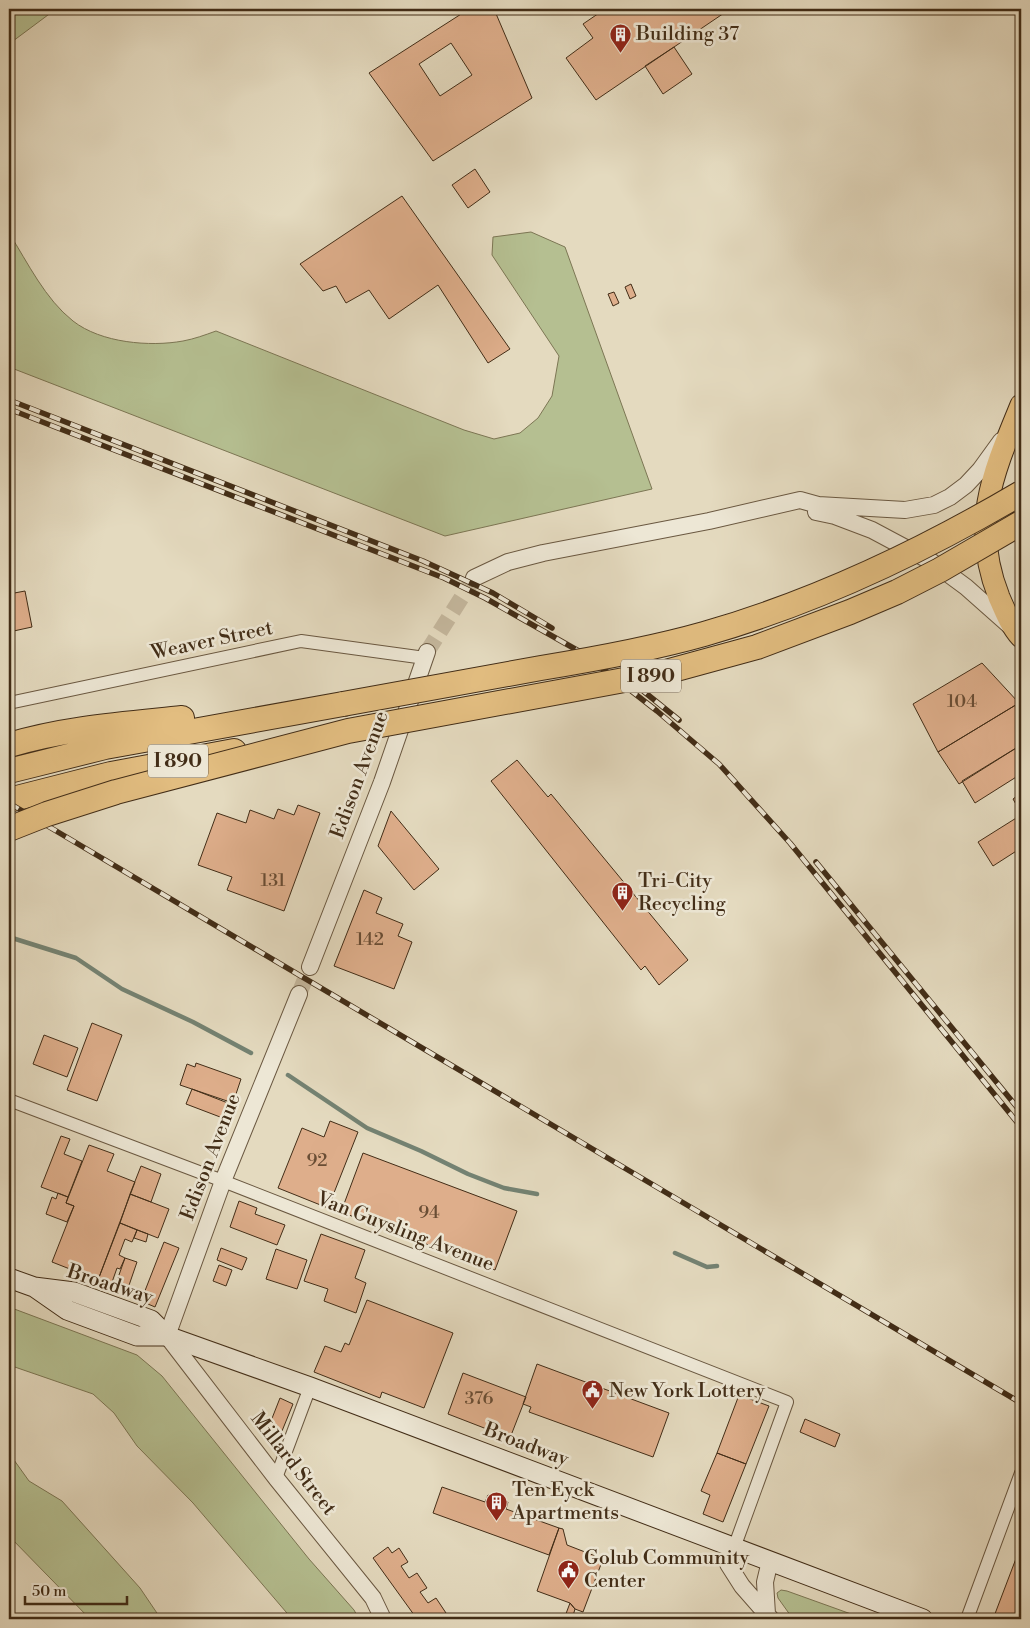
<svg xmlns="http://www.w3.org/2000/svg" width="1030" height="1628" font-family="'Libre Bodoni',serif">
  <rect width="100%" height="100%" fill="#e4dabf"/>
  <filter id="stains"><feTurbulence type="fractalNoise" baseFrequency=".004" numOctaves="4"/><feColorMatrix values="0 0 0 0 .2 0 0 0 0 .09 0 0 0 0 .02 0 0 0 .5 -.17"/></filter>
  <radialGradient id="worn" r=".72"><stop offset=".6" stop-color="#630" stop-opacity="0"/><stop offset="1" stop-color="#630" stop-opacity=".3"/></radialGradient>
  <path fill="#b5bf91" stroke="#7c7654" d="M9,9H56L9,44Z
    M531,232L565,247L652,489L445,536L9,367V233C28,263 45,299 73,321C101,343 150,347 183,341C194,339 205,335 216,331L464,430L494,439L520,433L538,418L552,396L559,356L492,255L493,237Z
    M9,1307L137,1355L162,1376L309,1559L354,1610L359,1619H292L193,1503L137,1446L114,1413L93,1394L9,1365Z
    M9,1453L29,1481L62,1501L140,1588L161,1619H90L9,1536Z
    M781,1590L787,1591L865,1619H793L778,1598L777,1593Z"/>
  <g fill="none" stroke-linecap="round" stroke-linejoin="round">
    <path stroke="#748272" stroke-width="4.5" d="M9,937L76,958L122,989L193,1022L251,1053
      M288,1075L367,1128L421,1151L468,1174L504,1188L537,1194
      M675,1253L707,1267L717,1266"/>
  </g>
  <path fill="#deae8b" stroke="#422d17" fill-rule="evenodd" d="M469,9H494L532,98L433,161L369,73ZM451,43L472,75L440,96L419,64Z
    M605,9H730L596,100L566,58L593,38L583,24Z
    M674,47L692,74L663,94L645,66Z
    M475,169L490,192L468,208L452,185Z
    M402,196L510,349L488,363L438,285L389,319L369,290L346,303L336,286L323,291L300,264Z
    M631,284L636,296L630,299L625,287Z
    M614,292L619,303L613,306L608,294Z
    M25,591L32,627L9,632V594Z
    M982,663L1019,703L938,752L913,704Z
    M1019,703L1021,706V745L959,784L938,752Z
    M1021,745V774L975,803L962,781Z
    M517,760L548,797L551,794L688,960L659,985L645,966L641,970L491,781Z
    M1021,793V813L1013,799Z
    M298,805L320,813L284,911L227,890L232,877L198,865L217,813L246,823L250,810L274,819L278,809L294,815Z
    M391,811L439,869L414,890L378,846Z
    M1021,815V848L993,866L978,842Z
    M364,890L382,898L376,913L403,924L398,936L412,942L394,989L334,966Z
    M92,1023L122,1035L97,1101L67,1090Z
    M44,1035L78,1048L67,1077L33,1064Z
    M196,1063L241,1079L233,1103L180,1085L187,1064L195,1067Z
    M192,1089L233,1105L228,1120L186,1104Z
    M330,1121L358,1132L328,1208L278,1188L302,1128L324,1137Z
    M61,1136L70,1139L64,1154L82,1161L68,1197L41,1187Z
    M89,1145L114,1154L107,1171L135,1182L98,1280L52,1262L74,1206L66,1203Z
    M363,1153L517,1211L495,1270L341,1212Z
    M141,1166L161,1174L151,1202L130,1194Z
    M58,1193L68,1197L66,1203L74,1206L67,1222L46,1214L52,1197L56,1199Z
    M130,1194L169,1209L158,1238L120,1223Z
    M239,1201L257,1208L255,1214L285,1225L277,1245L230,1227Z
    M120,1223L137,1230L132,1242L125,1239L119,1255L125,1258L120,1269L117,1268L111,1285L98,1280Z
    M137,1230L148,1234L146,1242L134,1238Z
    M321,1234L365,1250L355,1278L366,1283L356,1313L324,1301L328,1289L304,1281Z
    M164,1242L179,1248L155,1307L141,1301Z
    M221,1248L247,1258L242,1270L217,1260Z
    M276,1249L307,1260L297,1289L266,1279Z
    M125,1258L137,1262L126,1294L114,1289Z
    M219,1265L232,1270L226,1286L213,1281Z
    M367,1300L453,1333L424,1408L382,1392L380,1398L314,1372L325,1346L341,1352L345,1343L349,1345Z
    M537,1364L669,1413L653,1457L529,1412L531,1407L523,1404Z
    M463,1373L526,1397L510,1438L448,1414Z
    M739,1395L769,1406L746,1464L717,1453Z
    M280,1398L293,1404L282,1431L269,1426Z
    M805,1419L840,1434L835,1447L800,1432Z
    M717,1453L746,1464L723,1522L703,1514L710,1495L701,1491Z
    M442,1487L485,1502L488,1495L508,1502L506,1509L559,1528L549,1555L433,1513Z
    M559,1528L563,1529L567,1545L603,1559L583,1612L575,1609L570,1603L537,1591Z
    M388,1547L392,1553L399,1548L408,1562L401,1566L409,1578L417,1573L427,1588L420,1592L428,1603L436,1598L446,1613L439,1618L440,1619H417L373,1558Z
    M1020,1548L1021,1619H993Z
    M570,1603L575,1609L572,1619H564Z"/>
  <g fill="none" stroke-linecap="round" stroke-linejoin="round">
    <path stroke="#c4b79d" stroke-width="16" stroke-dasharray="16 8" stroke-linecap="butt" d="M427,652L474,578
      M299,994L310,967"/>
    <defs>
      <path id="minor" d="M9,703L301,641L425,658
        M9,1100L223,1181L787,1402L734,1548
        M276,1478L310,1387
        M967,1619L1021,1473"/>
      <path id="tertiary" d="M816,512L835,516L872,530L932,562L966,587L1010,626
        M474,578L508,562L543,553L709,521L800,500L818,505L905,510L934,505L950,497L966,485L980,470L1001,441
        M310,967L382,782L427,652
        M299,994L223,1181L167,1336L276,1478L373,1598L383,1619
        M734,1548L728,1564L742,1586L771,1619
        M767,1614L765,1582L770,1561"/>
      <path id="secondary" d="M9,1278L34,1287L74,1292L151,1320L167,1336
        M34,1287L67,1310L137,1336H167L310,1387L923,1619"/>
      <path id="trunk" d="M1021,405C993,473 970,524 999,597C1005,611 1011,626 1021,637"/>
      <path id="motorway" d="M9,745C65,728 124,724 182,718
        M9,771L105,747L343,704
        M9,800L111,774L234,751"/>
    </defs>
    <use href="#minor" stroke="#6a5841" stroke-width="14"/>
    <use href="#tertiary" stroke="#6a5841" stroke-width="18"/>
    <use href="#secondary" stroke="#422d17" stroke-width="21"/>
    <use href="#trunk" stroke="#422d17" stroke-width="23"/>
    <use href="#motorway" stroke="#422d17" stroke-width="26"/>
    <use href="#minor" stroke="#ede7d5" stroke-width="12"/>
    <use href="#tertiary" stroke="#ede7d5" stroke-width="16"/>
    <use href="#secondary" stroke="#ede7d5" stroke-width="19"/>
    <use href="#trunk" stroke="#e2bd80" stroke-width="21"/>
    <use href="#motorway" stroke="#e2bd80" stroke-width="24"/>
    <defs>
      <path id="rail" d="M9,400L423,561L493,593L552,628
        M9,409L444,578L485,598L584,654L657,711L719,764L790,843L1021,1127
        M621,673L679,720
        M9,803L1021,1403
        M816,862L1021,1112"/>
    </defs>
    <use href="#rail" stroke="#422d17" stroke-width="5.5"/>
    <use href="#rail" stroke="#ede7d5" stroke-width="4" stroke-dasharray="11" stroke-linecap="butt"/>
    <defs>
      <path id="motorway-bridge" d="M343,704C409,692 475,680 541,668C596,659 651,649 704,634C816,602 921,552 1021,493
        M9,829L47,814L116,792L348,731L662,673L757,647L850,612L897,592L940,570L1021,523"/>
    </defs>
    <use href="#motorway-bridge" stroke="#422d17" stroke-width="26" stroke-linecap="butt"/>
    <use href="#motorway-bridge" stroke="#e2bd80" stroke-width="24"/>
  </g>
  <defs>
    <symbol id="building-pin" viewBox="-11 -11 22 30"><path d="M0 17L-7.5 6A9.5 9.5 0 1 1 7.5 6Z" fill="#8f2418" stroke="#ede7d5"/><path d="M-4-6H4V6H1V3H-1V6H-4ZM-2.5-4.3h1.7v1.8h-1.7ZM.8-4.3h1.7v1.8H.8ZM-2.5-1h1.7V.8h-1.7ZM.8-1h1.7V.8H.8Z" fill="#fff"/></symbol>
    <symbol id="civic-pin" viewBox="-11 -11 22 30"><path d="M0 17L-7.5 6A9.5 9.5 0 1 1 7.5 6Z" fill="#8f2418" stroke="#ede7d5"/><path d="M-.6-6.5H3V-4.5H.6V-3L4-1V1h2V6H-6V1h2V-1L-.6-3ZM-1.2 2.5V6h2.4V2.5Z" fill="#fff"/></symbol>
  </defs>
  <g fill-rule="evenodd">
    <use href="#building-pin" x="608" y="22" width="25" height="34"/>
    <use href="#building-pin" x="610" y="880" width="25" height="34"/>
    <use href="#civic-pin" x="580" y="1378" width="25" height="34"/>
    <use href="#building-pin" x="484" y="1490" width="25" height="34"/>
    <use href="#civic-pin" x="556" y="1558" width="25" height="34"/>
  </g>
  <g text-anchor="middle" dominant-baseline="central" stroke-width="5" stroke-linejoin="round" paint-order="stroke">
    <g font-size="18" fill="#694d34">
      <text x="962" y="701">104</text>
      <text x="273" y="880">131</text>
      <text x="370" y="939">142</text>
      <text x="317" y="1160">92</text>
      <text x="429" y="1212">94</text>
      <text x="479" y="1398">376</text>
    </g>
    <g fill="#ede7d5" stroke="#756550" stroke-width="1">
      <rect x="621" y="659.5" width="60" height="33" rx="4"/>
      <rect x="148" y="744.5" width="60" height="33" rx="4"/>
    </g>
    <g font-size="19" font-weight="bold" fill="#422d17">
      <text x="651" y="676">I 890</text>
      <text x="178" y="761">I 890</text>
    </g>
    <g font-size="20" fill="#422d17" stroke="#ede7d5" text-anchor="start">
      <text x="636" y="34">Building 37</text>
      <text x="638" y="881">Tri-City<tspan x="638" dy="23">Recycling</tspan></text>
      <text x="609" y="1391">New York Lottery</text>
      <text x="512" y="1490">Ten Eyck<tspan x="512" dy="23">Apartments</tspan></text>
      <text x="584" y="1558">Golub Community<tspan x="584" dy="23">Center</tspan></text>
    </g>
    <g font-size="20" fill="#422d17" stroke="#ede7d5">
      <text transform="translate(212 641) rotate(-12)">Weaver Street</text>
      <text transform="translate(360 775) rotate(-70)">Edison Avenue</text>
      <text transform="translate(211 1157) rotate(-69)">Edison Avenue</text>
      <text transform="translate(405 1232) rotate(21)">Van Guysling Avenue</text>
      <text transform="translate(110 1285) rotate(18)">Broadway</text>
      <text transform="translate(526 1445) rotate(21)">Broadway</text>
      <text transform="translate(293 1464) rotate(52)">Millard Street</text>
    </g>
  </g>
  <rect width="1030" height="1628" fill="none" stroke="#e4dabf" stroke-width="30"/>
  <rect x="10" y="10" width="1010" height="1608" fill="none" stroke="#422d17" stroke-width="2.5"/>
  <rect x="15" y="15" width="1000" height="1598" fill="none" stroke="#422d17"/>
  <path d="M25 1596v8h102v-8" fill="none" stroke="#422d17" stroke-width="2.5"/>
  <text x="32" y="1596" font-size="15" fill="#422d17" stroke="#ede7d5" stroke-width="4" paint-order="stroke">50 m</text>
  <rect width="100%" height="100%" filter="url(#stains)"/>
  <rect width="100%" height="100%" fill="url(#worn)"/>
</svg>
